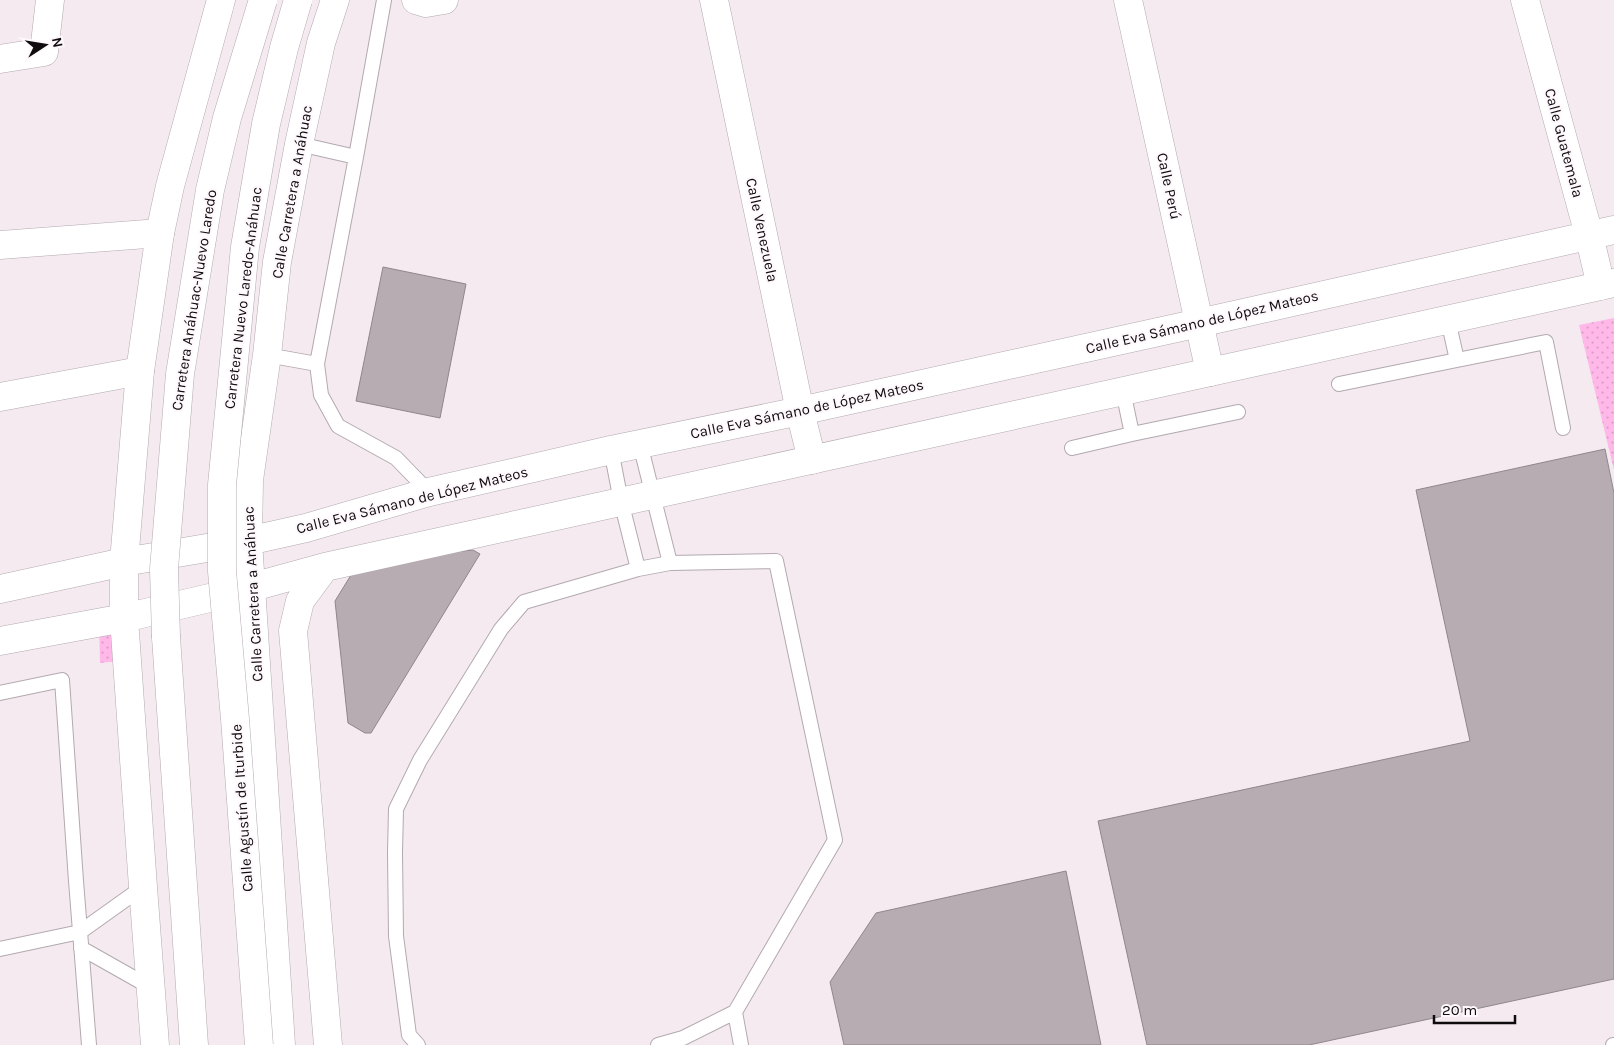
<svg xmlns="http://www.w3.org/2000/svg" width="1614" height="1045" font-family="Karla,sans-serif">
  <defs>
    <pattern id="park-dots" width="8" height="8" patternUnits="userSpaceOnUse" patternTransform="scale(1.25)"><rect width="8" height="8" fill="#ffb8e8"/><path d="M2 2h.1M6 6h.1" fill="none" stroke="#d99dc6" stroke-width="1.8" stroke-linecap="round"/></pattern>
  </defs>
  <rect width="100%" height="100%" fill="#f4eaf0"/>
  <path fill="url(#park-dots)" d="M1614,318V470L1579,325Z
    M124,618L128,660L100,663L99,623Z"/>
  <path fill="#b6acb2" stroke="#90878d" d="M383,267L466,284L440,418L356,401Z
    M1605,449L1614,493V979L1309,1045H1147L1098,821L1470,741L1416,490Z
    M473,550L480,554L371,733H365L348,723L335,601L359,562Z
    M1066,871L1101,1045H844L830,982L876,913Z"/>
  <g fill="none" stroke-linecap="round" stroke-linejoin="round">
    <defs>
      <path id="lane" d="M299,144L356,157L384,0
        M356,157L317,364L321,395L338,426L396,458L429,492
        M1448,320L1457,360L1546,342L1563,428
        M267,355L317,364
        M1339,384L1457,360
        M1123,391L1132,434L1238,412
        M640,444L670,563
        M1072,448L1132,434
        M611,450L621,501L638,569
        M0,693L62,680L76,881L89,1045
        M81,948L150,987
        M0,949L80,932L143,887
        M735,1012L741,1045
        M418,1045L409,1035L396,936L395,853L396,809L420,760L501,629L524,602L638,569L670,563L776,561L835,840L735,1012L683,1038L658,1045
        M1613,1045H1614"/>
      <path id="street" d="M416,0L426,3L444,0
        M714,0L800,411L812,460
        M1128,0L1210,372
        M0,59L44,52L50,0
        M0,245L160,233
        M0,397L140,371"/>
      <path id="secondary" d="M1525,0L1589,235L1601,286
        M325,567L300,601L293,631L328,1045
        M0,589L124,562L248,541L306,528L429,492L611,450L800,411L1199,323L1614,230
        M0,641L124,618L231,593L325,567L1614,283
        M155,1045L143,887L124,618V562L140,371L160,233L170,186L221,0
        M281,1045L248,541L249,480L267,355L277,262L299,144L321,43L335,0"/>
      <path id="primary" d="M166,637L194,1045"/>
    </defs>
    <use href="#lane" stroke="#b3a9b0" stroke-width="16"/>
    <use href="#street" stroke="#b3a9b0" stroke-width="29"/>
    <use href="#secondary" stroke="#b3a9b0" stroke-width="29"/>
    <use href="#primary" stroke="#b3a9b0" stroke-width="29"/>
    <use href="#lane" stroke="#fff" stroke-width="14"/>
    <use href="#street" stroke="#fff" stroke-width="28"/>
    <use href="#secondary" stroke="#fff" stroke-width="28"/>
    <use href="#primary" stroke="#fff" stroke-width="28"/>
    <defs>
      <path id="primary-bridge" d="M166,637L164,569L180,374L210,190L227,118L263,0
        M259,1045L235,719L222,571V485L245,247L266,124L284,48L298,0"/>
    </defs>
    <use href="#primary-bridge" stroke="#b3a9b0" stroke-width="29" stroke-linecap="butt"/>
    <use href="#primary-bridge" stroke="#fff" stroke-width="28"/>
  </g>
  <g text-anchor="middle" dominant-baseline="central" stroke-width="4" stroke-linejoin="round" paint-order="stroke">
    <g font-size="15" fill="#0f0c0e" stroke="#fef8fc">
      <text transform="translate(1564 143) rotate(75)">Calle Guatemala</text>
      <text transform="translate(1169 186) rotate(78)">Calle Perú</text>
      <text transform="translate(292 192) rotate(-80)">Calle Carretera a Anáhuac</text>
      <text transform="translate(762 230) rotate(78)">Calle Venezuela</text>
      <text transform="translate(243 298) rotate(-83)">Carretera Nuevo Laredo-Anáhuac</text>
      <text transform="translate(194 300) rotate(-81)">Carretera Anáhuac-Nuevo Laredo</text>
      <text transform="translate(1202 322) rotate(-13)">Calle Eva Sámano de López Mateos</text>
      <text transform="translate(807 409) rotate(-12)">Calle Eva Sámano de López Mateos</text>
      <text transform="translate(412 500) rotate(-14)">Calle Eva Sámano de López Mateos</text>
      <text transform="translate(253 594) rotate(-93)">Calle Carretera a Anáhuac</text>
      <text transform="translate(242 808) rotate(-94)">Calle Agustín de Iturbide</text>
    </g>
  </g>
  <g transform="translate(45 45) rotate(78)" stroke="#fef8fc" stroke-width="4" paint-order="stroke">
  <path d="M0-4L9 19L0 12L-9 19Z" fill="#0f0c0e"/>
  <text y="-8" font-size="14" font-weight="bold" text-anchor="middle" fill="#0f0c0e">N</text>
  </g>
  <path d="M1434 1015v8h81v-8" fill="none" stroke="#0f0c0e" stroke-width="2.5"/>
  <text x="1442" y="1015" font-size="15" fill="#0f0c0e" stroke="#fef8fc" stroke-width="4" paint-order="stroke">20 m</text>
</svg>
